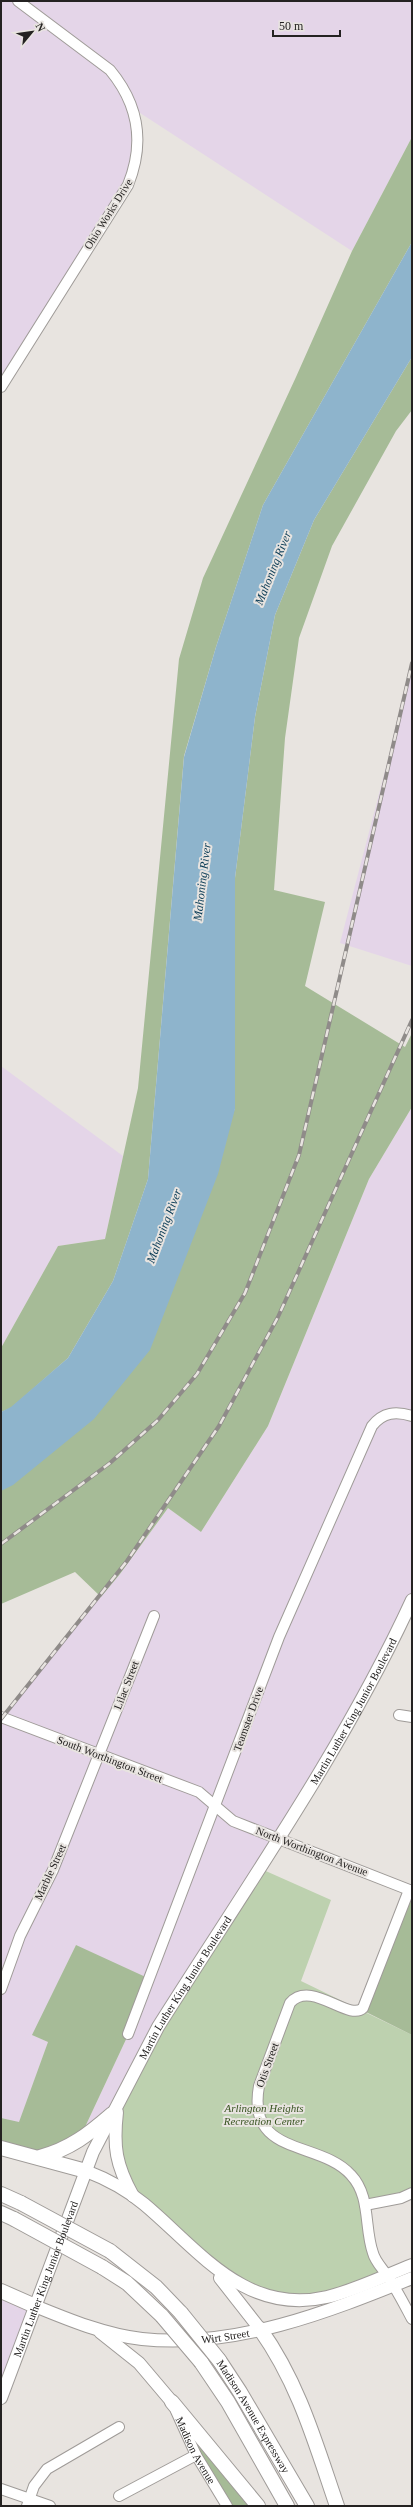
<svg xmlns="http://www.w3.org/2000/svg" width="413" height="2507" font-family="'Times New Roman',serif">
  <rect width="100%" height="100%" fill="#e8e4e0"/>
  <path fill="#e4d5e8" d="M1,1H412V137L352,251L134,109V170L1,387Z
    M412,668V966L340,943Z
    M1,1066L123,1156L105,1239L58,1246L1,1348Z
    M412,1107V1600L393,1641L118,2103L78,2142L136,2018L76,1945L33,2035L48,2042L19,2123L1,2118V1717L64,1639L120,1574L168,1508L201,1532L268,1426L369,1179Z
    M1,2291L35,2306L1,2398Z"/>
  <path fill="#bdd1af" d="M259,1868L331,1900L301,1981L412,2035V2193L365,2205L382,2269L412,2265V2278L327,2297L259,2293L134,2197L115,2131L136,2066Z"/>
  <path fill="#a6bb97" d="M412,137V242L263,505L216,647L184,756L148,1179L113,1281L68,1358L11,1408L1,1412V1348L58,1246L105,1239L138,1088L179,659L203,578L296,377L352,251Z
    M412,357V410L396,431L332,546L299,638L285,738L274,890L325,902L305,986L405,1047L412,1033V1107L369,1179L268,1426L201,1532L168,1508L120,1574L101,1597L75,1572L1,1604V1486L235,1109V878L255,717L275,615L314,520Z
    M412,1891V2035L362,2010Z
    M76,1945L150,1979L136,2018L78,2142L50,2154L1,2148V2118L19,2122L48,2042L32,2035Z
    M182,2427L259,2506H227Z"/>
  <path fill="#8eb4cc" d="M412,242V357L314,520L275,615L255,717L235,878V1109L218,1174L150,1350L94,1419L13,1485L1,1491V1412L11,1407L68,1358L113,1281L148,1179L184,757L216,647L263,505Z"/>
  <g fill="none" stroke-linecap="round" stroke-linejoin="round">
    <defs>
      <g id="minor">
        <path d="M1,387L128,185C145,143 139,105 110,70L18,1"/>
        <path d="M399,1715L412,1717"/>
        <path d="M1,1717L199,1792L233,1821L412,1891"/>
        <path d="M409,1890L363,2008C349,2022 311,1979 290,2003L259,2086C246,2157 320,2140 351,2175C371,2196 364,2228 373,2253C375,2261 382,2268 386,2274C396,2288 404,2304 412,2319"/>
        <path d="M1,1989L20,1936L53,1870L154,1616"/>
        <path d="M128,2034L279,1637L372,1426C383,1412 396,1411 412,1416"/>
        <path d="M365,2205L401,2198L412,2193"/>
        <path id="s1" d="M176,2411L196,2455L227,2506"/>
        <path d="M1,2489L50,2506"/>
        <path d="M119,2496L196,2455"/>
        <path d="M27,2506L34,2486L47,2469L119,2427"/>
      </g>
      <g id="major">
        <path d="M117,2112C113,2147 116,2165 133,2196"/>
        <path d="M86,2171C107,2179 127,2190 144,2204C198,2249 245,2316 327,2297C356,2290 384,2276 412,2265"/>
        <path d="M220,2278L260,2329"/>
        <path id="s2" d="M35,2306C69,2320 106,2335 142,2339C234,2349 328,2312 412,2278"/>
        <path d="M100,2332L139,2363L172,2402"/>
        <path id="s3" d="M1,2398L93,2152L158,2027C246,1887 343,1750 412,1600"/>
      </g>
      <g id="highway">
        <path d="M1,2148L86,2171"/>
        <path d="M40,2157C70,2149 89,2134 112,2114"/>
        <path d="M1,2194L21,2203"/>
        <path d="M1,2213L14,2219"/>
        <path d="M110,2251L156,2287L181,2313"/>
        <path d="M102,2267L127,2283L162,2316"/>
        <path d="M1,2291L35,2306"/>
        <path d="M260,2329C299,2384 315,2442 337,2506"/>
        <path id="s4" d="M219,2360L240,2392L307,2506"/>
        <path d="M201,2362L228,2402L287,2506"/>
        <path d="M172,2402L258,2506"/>
      </g>
    </defs>
    <use href="#minor" stroke="#9f9b98" stroke-width="12"/>
    <use href="#major" stroke="#9f9b98" stroke-width="14"/>
    <use href="#highway" stroke="#9f9b98" stroke-width="16"/>
    <use href="#minor" stroke="#fff" stroke-width="10"/>
    <use href="#major" stroke="#fff" stroke-width="12"/>
    <use href="#highway" stroke="#fff" stroke-width="14"/>
    <defs>
      <path id="rail" d="M1,1544L110,1463L158,1420L197,1374L245,1293L299,1155L412,663
        M1,1719L127,1561L219,1426L278,1317L412,1020"/>
    </defs>
    <use href="#rail" stroke="#8f8b89" stroke-width="4"/>
    <use href="#rail" stroke="#e8e4e0" stroke-width="2.5" stroke-dasharray="8" stroke-linecap="butt"/>
    <defs>
      <path id="highway-bridge" d="M21,2203L110,2251
        M14,2219L102,2267
        M181,2313L219,2360
        M162,2316L201,2362"/>
    </defs>
    <use href="#highway-bridge" stroke="#9f9b98" stroke-width="16" stroke-linecap="butt"/>
    <use href="#highway-bridge" stroke="#fff" stroke-width="14"/>
  </g>
  <g text-anchor="middle" dominant-baseline="central" stroke-width="4" stroke-linejoin="round" paint-order="stroke">
    <g font-size="11" fill="#242221" stroke="#e8e4e0">
      <text transform="translate(108 214) rotate(-58)">Ohio Works Drive</text>
      <text transform="translate(126 1685) rotate(-69)">Lilac Street</text>
      <text stroke="none"><textPath href="#s3" startOffset="775">Martin Luther King Junior Boulevard</textPath></text>
      <text transform="translate(248 1719) rotate(-70)">Teamster Drive</text>
      <text transform="translate(110 1759) rotate(21)">South Worthington Street</text>
      <text transform="translate(312 1851) rotate(21)">North Worthington Avenue</text>
      <text transform="translate(50 1872) rotate(-65)">Marble Street</text>
      <text stroke="none"><textPath href="#s3" startOffset="451">Martin Luther King Junior Boulevard</textPath></text>
      <text transform="translate(267 2065) rotate(-70)">Otis Street</text>
      <text stroke="none"><textPath href="#s3" startOffset="127">Martin Luther King Junior Boulevard</textPath></text>
      <text stroke="none"><textPath href="#s2" startOffset="196">Wirt Street</textPath></text>
      <text stroke="none"><textPath href="#s4" startOffset="66">Madison Avenue Expressway</textPath></text>
      <text stroke="none"><textPath href="#s1" startOffset="44">Madison Avenue</textPath></text>
    </g>
    <g font-size="11" font-style="italic" fill="#385320" stroke="#e8e4e0">
      <text x="264" y="2108">Arlington Heights<tspan x="264" dy="13">Recreation Center</tspan></text>
    </g>
    <g font-size="12" font-style="italic" fill="#093b55" stroke="#e8e4e0">
      <text transform="translate(273 568) rotate(-68)">Mahoning River</text>
      <text transform="translate(202 882) rotate(-83)">Mahoning River</text>
      <text transform="translate(164 1226) rotate(-69)">Mahoning River</text>
    </g>
  </g>
  <rect width="413" height="2507" fill="none" stroke="#242221" stroke-width="4"/>
  <g transform="translate(32 32) rotate(61)" stroke="#e8e4e0" stroke-width="3" paint-order="stroke">
  <path d="M0-3L7 15L0 10L-7 15Z" fill="#242221"/>
  <text y="-6" font-size="11" font-weight="bold" text-anchor="middle" fill="#242221">N</text>
  </g>
  <path d="M273 30v6h67v-6" fill="none" stroke="#242221" stroke-width="2"/>
  <text x="279" y="30" font-size="12" fill="#242221" stroke="#e8e4e0" stroke-width="3" paint-order="stroke">50 m</text>
</svg>
